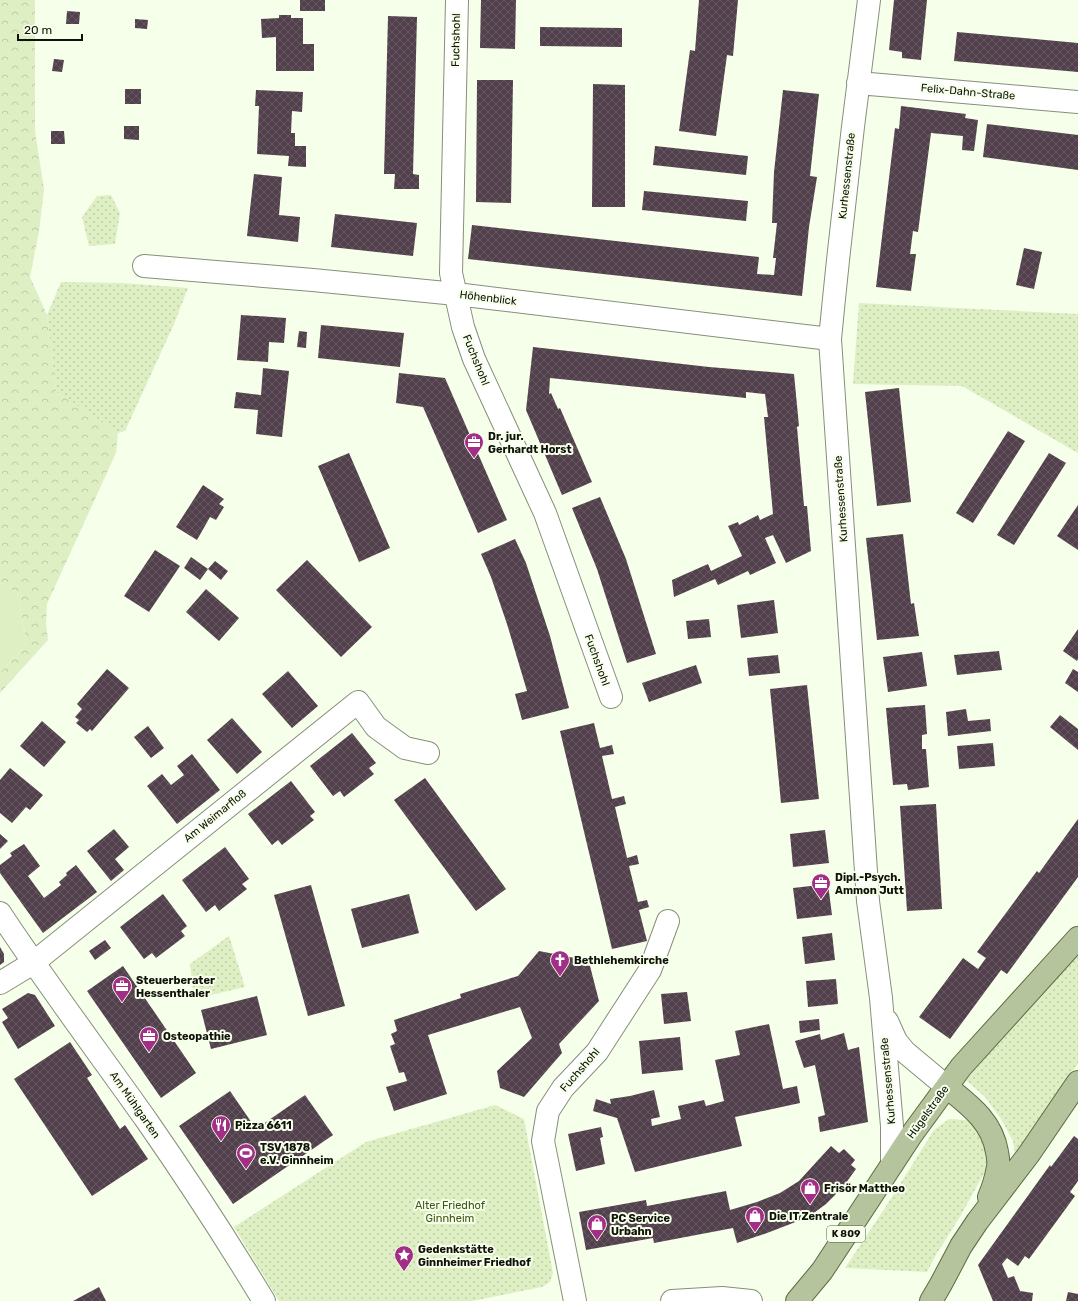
<svg xmlns="http://www.w3.org/2000/svg" width="1078" height="1301" font-family="Rubik,sans-serif">
  <defs>
    <pattern id="forest-crowns" width="20" height="18" patternUnits="userSpaceOnUse"><rect width="20" height="18" fill="#dfefc4"/><path d="M2 6a3 3 0 1 1 6 0M12 15a3 3 0 1 1 6 0" fill="none" stroke="#becca7"/></pattern>
    <pattern id="park-dots" width="8" height="8" patternUnits="userSpaceOnUse"><rect width="8" height="8" fill="#dfefc4"/><path d="M2 2h.1M6 6h.1" fill="none" stroke="#becca7" stroke-width="1.8" stroke-linecap="round"/></pattern>
    <pattern id="building-cross-hatch" width="8" height="8" patternUnits="userSpaceOnUse"><rect width="8" height="8" fill="#52404c"/><path d="M0 0l8 8M0 8l8-8" fill="none" stroke="#665861"/></pattern>
  </defs>
  <rect width="100%" height="100%" fill="#f6ffe9"/>
  <path fill="#dfefc4" d="M0,583L17,593L27,643L0,673Z"/>
  <path fill="url(#forest-crowns)" d="M0,0H35V131L44,189L39,232L30,277L47,315L56,390L118,433L116,453L47,604L46,624L48,640L0,693V673L27,643L17,593L0,583Z"/>
  <path fill="url(#park-dots)" d="M111,195L120,213L115,244L89,246L82,217L97,196Z
    M61,282L123,283L188,288L174,324L125,431L118,433L56,391L47,315Z
    M859,303L1078,314V453L962,386L853,384Z
    M229,936L245,987L194,999L190,964Z
    M1078,949V1064L1015,1154L1013,1141L1001,1119L985,1097L966,1080Z
    M495,1105L524,1119L553,1273L550,1282L542,1287L472,1301H279L234,1227L366,1142Z
    M949,1119L966,1120L980,1130L986,1142L987,1168L961,1215L936,1255L927,1272L845,1268L883,1211L934,1130Z"/>
  <path fill="url(#building-cross-hatch)" d="M300,0H325V11H300Z
    M481,0H516L515,49L480,48Z
    M699,0H738L733,56L727,55L716,136L679,131L690,50L695,51Z
    M894,0H927L921,60L902,58V52L889,50Z
    M67,11L80,12L79,24H66Z
    M279,15H291V18H303V44H314V71H276V37L262,38L261,19L279,18Z
    M388,16L417,17L413,174L419,175V189H394L395,174H384Z
    M135,19L148,20L147,29L135,28Z
    M540,27L622,28V47L540,46Z
    M957,32L1078,43V72L954,61Z
    M54,59L64,60L62,72L52,71Z
    M477,80H513L511,203L476,202Z
    M593,84L625,85V207H592Z
    M125,89H141V104H125Z
    M256,90L303,92L302,112L292,111L291,133H295V146H306V167L288,166L289,156L257,154L259,106H255Z
    M783,90L819,94L810,176L817,177L809,227L802,296L468,259L472,225L759,257L757,274L774,275L776,258H773L777,223H772L774,172Z
    M901,106L966,114L965,118L978,120L974,151L962,150L963,136L931,133L918,232L913,231L910,254H916L911,291L876,287L895,128L899,129Z
    M987,124L1078,135V170L983,157Z
    M124,126H139V140L124,139Z
    M51,131H64L65,144H51Z
    M655,146L748,156L746,175L653,165Z
    M254,174L282,177L279,215L300,217L298,242L247,236Z
    M644,191L748,201L746,221L642,210Z
    M335,214L417,223L413,256L331,247Z
    M1024,248L1042,252L1034,289L1016,285Z
    M241,315L286,318L284,343L269,342L268,362L237,360Z
    M321,325L404,333L400,367L318,358Z
    M299,331L307,332L306,348L297,347Z
    M533,347L709,367L794,374L799,426L797,427L804,506H807L811,551L786,563L773,535L765,538L776,563L750,575L748,571L718,585L715,579L674,597L672,580L708,564L711,571L742,556L728,526L738,522L739,525L758,515L760,520L773,514L764,417H768L765,394L746,392V398L550,378L549,394L551,393L558,409L560,408L592,482L562,495L526,410Z
    M263,368L289,371L282,437L256,434L258,410L234,408L236,392L261,395Z
    M399,373L445,378L507,520L478,533L423,407L396,403Z
    M899,388L911,502L877,506L865,392Z
    M1008,431L1025,441L973,523L956,513Z
    M349,453L390,548L359,562L318,466Z
    M1049,453L1066,463L1014,545L997,535Z
    M203,485L224,499L219,504L224,507L216,520L210,517L197,540L176,527Z
    M600,497L626,559L656,654L627,663L597,569L572,508Z
    M1078,505V550L1057,536Z
    M903,534L911,604L914,603L919,636L877,640L866,538Z
    M515,539L526,563L550,636L569,708L522,720L515,694L527,691L507,624L491,577L481,554Z
    M155,550L180,566L149,612L124,596Z
    M191,557L208,569L215,561L228,571L221,580L208,569L200,580L184,568Z
    M307,560L372,627L341,657L276,590Z
    M206,589L239,618L219,641L186,612Z
    M774,600L778,633L741,638L737,605Z
    M709,619L711,637L688,639L686,621Z
    M1078,629V659L1077,661L1063,651Z
    M999,651L1002,670L957,675L954,655Z
    M922,652L927,686L888,692L883,657Z
    M778,655L780,673L749,676L747,658Z
    M696,665L702,683L649,702L642,683Z
    M107,669L129,688L92,731L90,729L87,732L76,723L79,720L75,717L82,709L77,704Z
    M1073,669L1078,672V692L1065,683Z
    M288,671L318,706L292,728L262,694Z
    M807,685L819,799L781,803L770,689Z
    M925,705L927,734L922,735V749H926L929,787L908,790L907,784L893,785L886,708Z
    M966,709L968,721L990,719L991,731L948,736L946,712Z
    M1060,715L1078,729V750L1050,727Z
    M232,718L262,752L237,774L207,740Z
    M42,721L66,742L44,767L20,746Z
    M594,723L600,748L612,745L614,754L602,756L612,799L624,796L626,804L615,807L627,858L637,855L639,864L629,866L638,902L647,900L649,907L639,910L647,941L612,949L560,731Z
    M148,726L164,748L151,758L134,737Z
    M352,733L376,763L369,768L374,774L344,797L340,791L333,796L310,766Z
    M993,743L995,766L959,769L957,746Z
    M192,754L220,790L177,824L147,786L162,774L171,785L184,775L177,766Z
    M10,768L43,795L30,810L26,807L12,823L0,813V780Z
    M425,778L506,889L476,911L394,800Z
    M291,781L315,812L310,816L314,820L282,845L278,840L272,845L248,814Z
    M936,804L942,909L907,911L900,806Z
    M1078,819V877L1007,974L1001,970L950,1039L919,1017L963,958L978,969L986,958L977,952L1037,871L1039,873Z
    M114,829L129,847L115,859L124,870L111,881L87,851Z
    M825,830L829,863L793,867L790,834Z
    M0,834L8,841L0,849Z
    M24,844L40,866L28,876L44,898L61,885L59,882L67,875L66,873L76,865L97,892L43,933L0,873V865L12,856L10,853Z
    M225,847L249,879L242,884L247,889L219,911L215,905L206,912L182,880Z
    M828,884L832,915L797,919L793,888Z
    M311,885L345,1006L308,1016L274,895Z
    M163,894L187,926L181,931L185,936L156,958L152,953L144,959L120,927Z
    M409,894L419,933L362,948L351,909Z
    M832,933L835,960L805,964L802,937Z
    M105,940L111,948L95,960L89,951Z
    M0,947L4,954V962L0,965Z
    M539,951L575,958L576,963L590,966L599,1001L559,1044L562,1053L524,1097L500,1088L497,1071L532,1038L520,1007L428,1035L447,1094L394,1111L386,1087L407,1081L404,1072L399,1073L390,1046L395,1044L391,1034L397,1031L394,1020L461,998L460,994L518,976Z
    M123,966L196,1073L161,1098L87,991Z
    M836,979L838,1004L808,1007L806,981Z
    M687,992L691,1021L664,1024L661,994Z
    M28,993L35,995L55,1026L18,1049L2,1022L8,1018L2,1009Z
    M257,996L267,1035L211,1049L201,1010Z
    M819,1019L820,1030L800,1033L799,1021Z
    M769,1024L783,1089L797,1086L800,1103L735,1117L742,1146L635,1172L617,1118L593,1111L596,1099L611,1104L610,1099L630,1096L654,1090L660,1117L651,1119L652,1126L681,1119L678,1106L704,1100L706,1106L724,1101L715,1060L740,1055L735,1031Z
    M844,1033L848,1050L859,1047L868,1122L820,1132L818,1117L825,1115L815,1065L804,1068L795,1041L820,1034L821,1040Z
    M680,1037L683,1070L642,1074L639,1041Z
    M70,1042L92,1075L87,1078L120,1129L125,1125L148,1159L92,1196L14,1079Z
    M230,1091L256,1129L305,1095L333,1135L233,1204L179,1126Z
    M601,1127L603,1137L600,1138L605,1164L576,1171L568,1134Z
    M1074,1136L1078,1139V1181L1070,1192L1075,1196L1029,1259L1025,1256L1018,1266L1007,1258L1002,1264L1008,1278L1014,1276L1020,1291L1033,1293L1032,1301H993L978,1265L1050,1165L1051,1167Z
    M831,1146L839,1153L844,1149L855,1160L851,1165L856,1169L843,1187L826,1204L811,1215L793,1223L767,1233L737,1243L733,1228L654,1243L653,1238L586,1250L579,1212L646,1200L647,1206L726,1191L730,1210L757,1202L780,1193L799,1181Z
    M99,1287L106,1301H73Z
    M1068,1292L1078,1294V1301H1066Z"/>
  <g fill="none" stroke-linecap="round" stroke-linejoin="round">
    <defs>
      <path id="minor" d="M457,0L451,273L463,327L474,359L545,513L611,697
        M869,0C854,113 841,226 830,339L868,901L881,998L892,1126V1164
        M858,83L1078,102
        M144,266L313,280L456,294L830,339
        M0,913C47,984 98,1052 147,1121C188,1180 227,1240 264,1301
        M0,983L33,963L358,702L376,727L405,748L428,753
        M887,1021L896,1041L905,1052L947,1087
        M575,1301L543,1141L548,1111L563,1088L597,1052L650,970L668,921
        M672,1301L722,1298L751,1301"/>
      <path id="major" d="M947,1087C969,1105 992,1121 997,1152C998,1157 999,1162 998,1167C996,1178 993,1188 989,1197
        M797,1301L822,1271L912,1134L961,1067L1078,938
        M931,1301L941,1284L961,1246L977,1222L1029,1154L1078,1082"/>
    </defs>
    <use href="#minor" stroke="#878f7b" stroke-width="24"/>
    <use href="#major" stroke="#5c6b40" stroke-width="24"/>
    <use href="#minor" stroke="#fff" stroke-width="22"/>
    <use href="#major" stroke="#b6c49e" stroke-width="22"/>
  </g>
  <defs>
    <symbol id="office-pin" viewBox="-11 -11 22 30"><path d="M0 17L-7.5 6A9.5 9.5 0 1 1 7.5 6Z" fill="#a32e87" stroke="#f6ffe9"/><path d="M-6-3h4V-5.5h4V-3h4V5H-6ZM-1-4.5V-3h2v-1.5ZM-6 0V1H6V0Z" fill="#fff"/></symbol>
    <symbol id="church-pin" viewBox="-11 -11 22 30"><path d="M0 17L-7.5 6A9.5 9.5 0 1 1 7.5 6Z" fill="#a32e87" stroke="#f6ffe9"/><path d="M-1.2-6h2.4v3.5h3.3v2.4h-3.3V6h-2.4V-.1h-3.3v-2.4h3.3Z" fill="#fff"/></symbol>
    <symbol id="restaurant-pin" viewBox="-11 -11 22 30"><path d="M0 17L-7.5 6A9.5 9.5 0 1 1 7.5 6Z" fill="#a32e87" stroke="#f6ffe9"/><path d="M-5-6h1v4h1v-4h1v4h1v-4h1v5L-1.5 .5V6h-2V.5L-5-1ZM5-6V6H3V1.5H1.5Q1.5-4 5-6Z" fill="#fff"/></symbol>
    <symbol id="stadium-pin" viewBox="-11 -11 22 30"><path d="M0 17L-7.5 6A9.5 9.5 0 1 1 7.5 6Z" fill="#a32e87" stroke="#f6ffe9"/><path d="M0-5a6.5 5 0 1 0 0 10a6.5 5 0 1 0 0-10ZM-3.5-1.8h7v3.6h-7Z" fill="#fff"/></symbol>
    <symbol id="shop-pin" viewBox="-11 -11 22 30"><path d="M0 17L-7.5 6A9.5 9.5 0 1 1 7.5 6Z" fill="#a32e87" stroke="#f6ffe9"/><path d="M-5-2.5h2.3a2.7 3.5 0 0 1 5.4 0H5L5.5 6h-11ZM-1.5-2.5h3a1.5 2.3 0 0 0-3 0Z" fill="#fff"/></symbol>
    <symbol id="sight-pin" viewBox="-11 -11 22 30"><path d="M0 17L-7.5 6A9.5 9.5 0 1 1 7.5 6Z" fill="#a32e87" stroke="#f6ffe9"/><path d="M0-6L1.8-2.2L6-1.7L2.9 1.2L3.7 5.4L0 3.3L-3.7 5.4L-2.9 1.2L-6-1.7L-1.8-2.2Z" fill="#fff"/></symbol>
  </defs>
  <g fill-rule="evenodd">
    <use href="#office-pin" x="463" y="431" width="22" height="30"/>
    <use href="#office-pin" x="810" y="872" width="22" height="30"/>
    <use href="#church-pin" x="549" y="949" width="22" height="30"/>
    <use href="#office-pin" x="111" y="975" width="22" height="30"/>
    <use href="#office-pin" x="138" y="1025" width="22" height="30"/>
    <use href="#restaurant-pin" x="210" y="1114" width="22" height="30"/>
    <use href="#stadium-pin" x="235" y="1142" width="22" height="30"/>
    <use href="#shop-pin" x="799" y="1177" width="22" height="30"/>
    <use href="#shop-pin" x="744" y="1205" width="22" height="30"/>
    <use href="#shop-pin" x="586" y="1213" width="22" height="30"/>
    <use href="#sight-pin" x="393" y="1244" width="22" height="30"/>
  </g>
  <g text-anchor="middle" dominant-baseline="central" stroke-width="4" stroke-linejoin="round" paint-order="stroke">
    <rect fill="#f6ffe9" stroke="#54584d" stroke-width="1" x="827" y="1226" width="38" height="16" rx="3"/>
    <g font-size="10" font-weight="bold" fill="#0f110a">
      <text x="846" y="1234">K 809</text>
    </g>
    <g font-size="11" fill="#0f110a" stroke="#f6ffe9">
      <text transform="translate(456 40) rotate(-89)">Fuchshohl</text>
      <text transform="translate(968 92) rotate(5)">Felix-Dahn-Straße</text>
      <text transform="translate(847 176) rotate(-84)">Kurhessenstraße</text>
      <text transform="translate(488 298) rotate(7)">Höhenblick</text>
      <text transform="translate(476 360) rotate(68)">Fuchshohl</text>
      <text transform="translate(841 499) rotate(-94)">Kurhessenstraße</text>
      <text transform="translate(597 660) rotate(70)">Fuchshohl</text>
      <text transform="translate(215 816) rotate(-39)">Am Weimarfloß</text>
      <text transform="translate(580 1070) rotate(-49)">Fuchshohl</text>
      <text transform="translate(888 1081) rotate(-95)">Kurhessenstraße</text>
      <text transform="translate(135 1105) rotate(55)">Am Mühlgarten</text>
      <text transform="translate(928 1112) rotate(-54)">Hügelstraße</text>
    </g>
    <g font-size="11" font-weight="bold" fill="#0f110a" stroke="#f6ffe9" text-anchor="start">
      <text x="488" y="436">Dr. jur.<tspan x="488" dy="13">Gerhardt Horst</tspan></text>
      <text x="835" y="877">Dipl.-Psych.<tspan x="835" dy="13">Ammon Jutt</tspan></text>
      <text x="574" y="960">Bethlehemkirche</text>
      <text x="136" y="980">Steuerberater<tspan x="136" dy="13">Hessenthaler</tspan></text>
      <text x="163" y="1036">Osteopathie</text>
      <text x="235" y="1125">Pizza 6611</text>
      <text x="260" y="1147">TSV 1878<tspan x="260" dy="13">e.V. Ginnheim</tspan></text>
      <text x="824" y="1188">Frisör Mattheo</text>
      <text x="769" y="1216">Die IT Zentrale</text>
      <text x="611" y="1218">PC Service<tspan x="611" dy="13">Urbahn</tspan></text>
      <text x="418" y="1249">Gedenkstätte<tspan x="418" dy="13">Ginnheimer Friedhof</tspan></text>
    </g>
    <g font-size="11" fill="#425518" stroke="#f6ffe9">
      <text x="450" y="1205">Alter Friedhof<tspan x="450" dy="13">Ginnheim</tspan></text>
    </g>
  </g>
  <path d="M18 34v6h64v-6" fill="none" stroke="#0f110a" stroke-width="2"/>
  <text x="24" y="34" font-size="12" fill="#0f110a" stroke="#f6ffe9" stroke-width="3" paint-order="stroke">20 m</text>
</svg>
